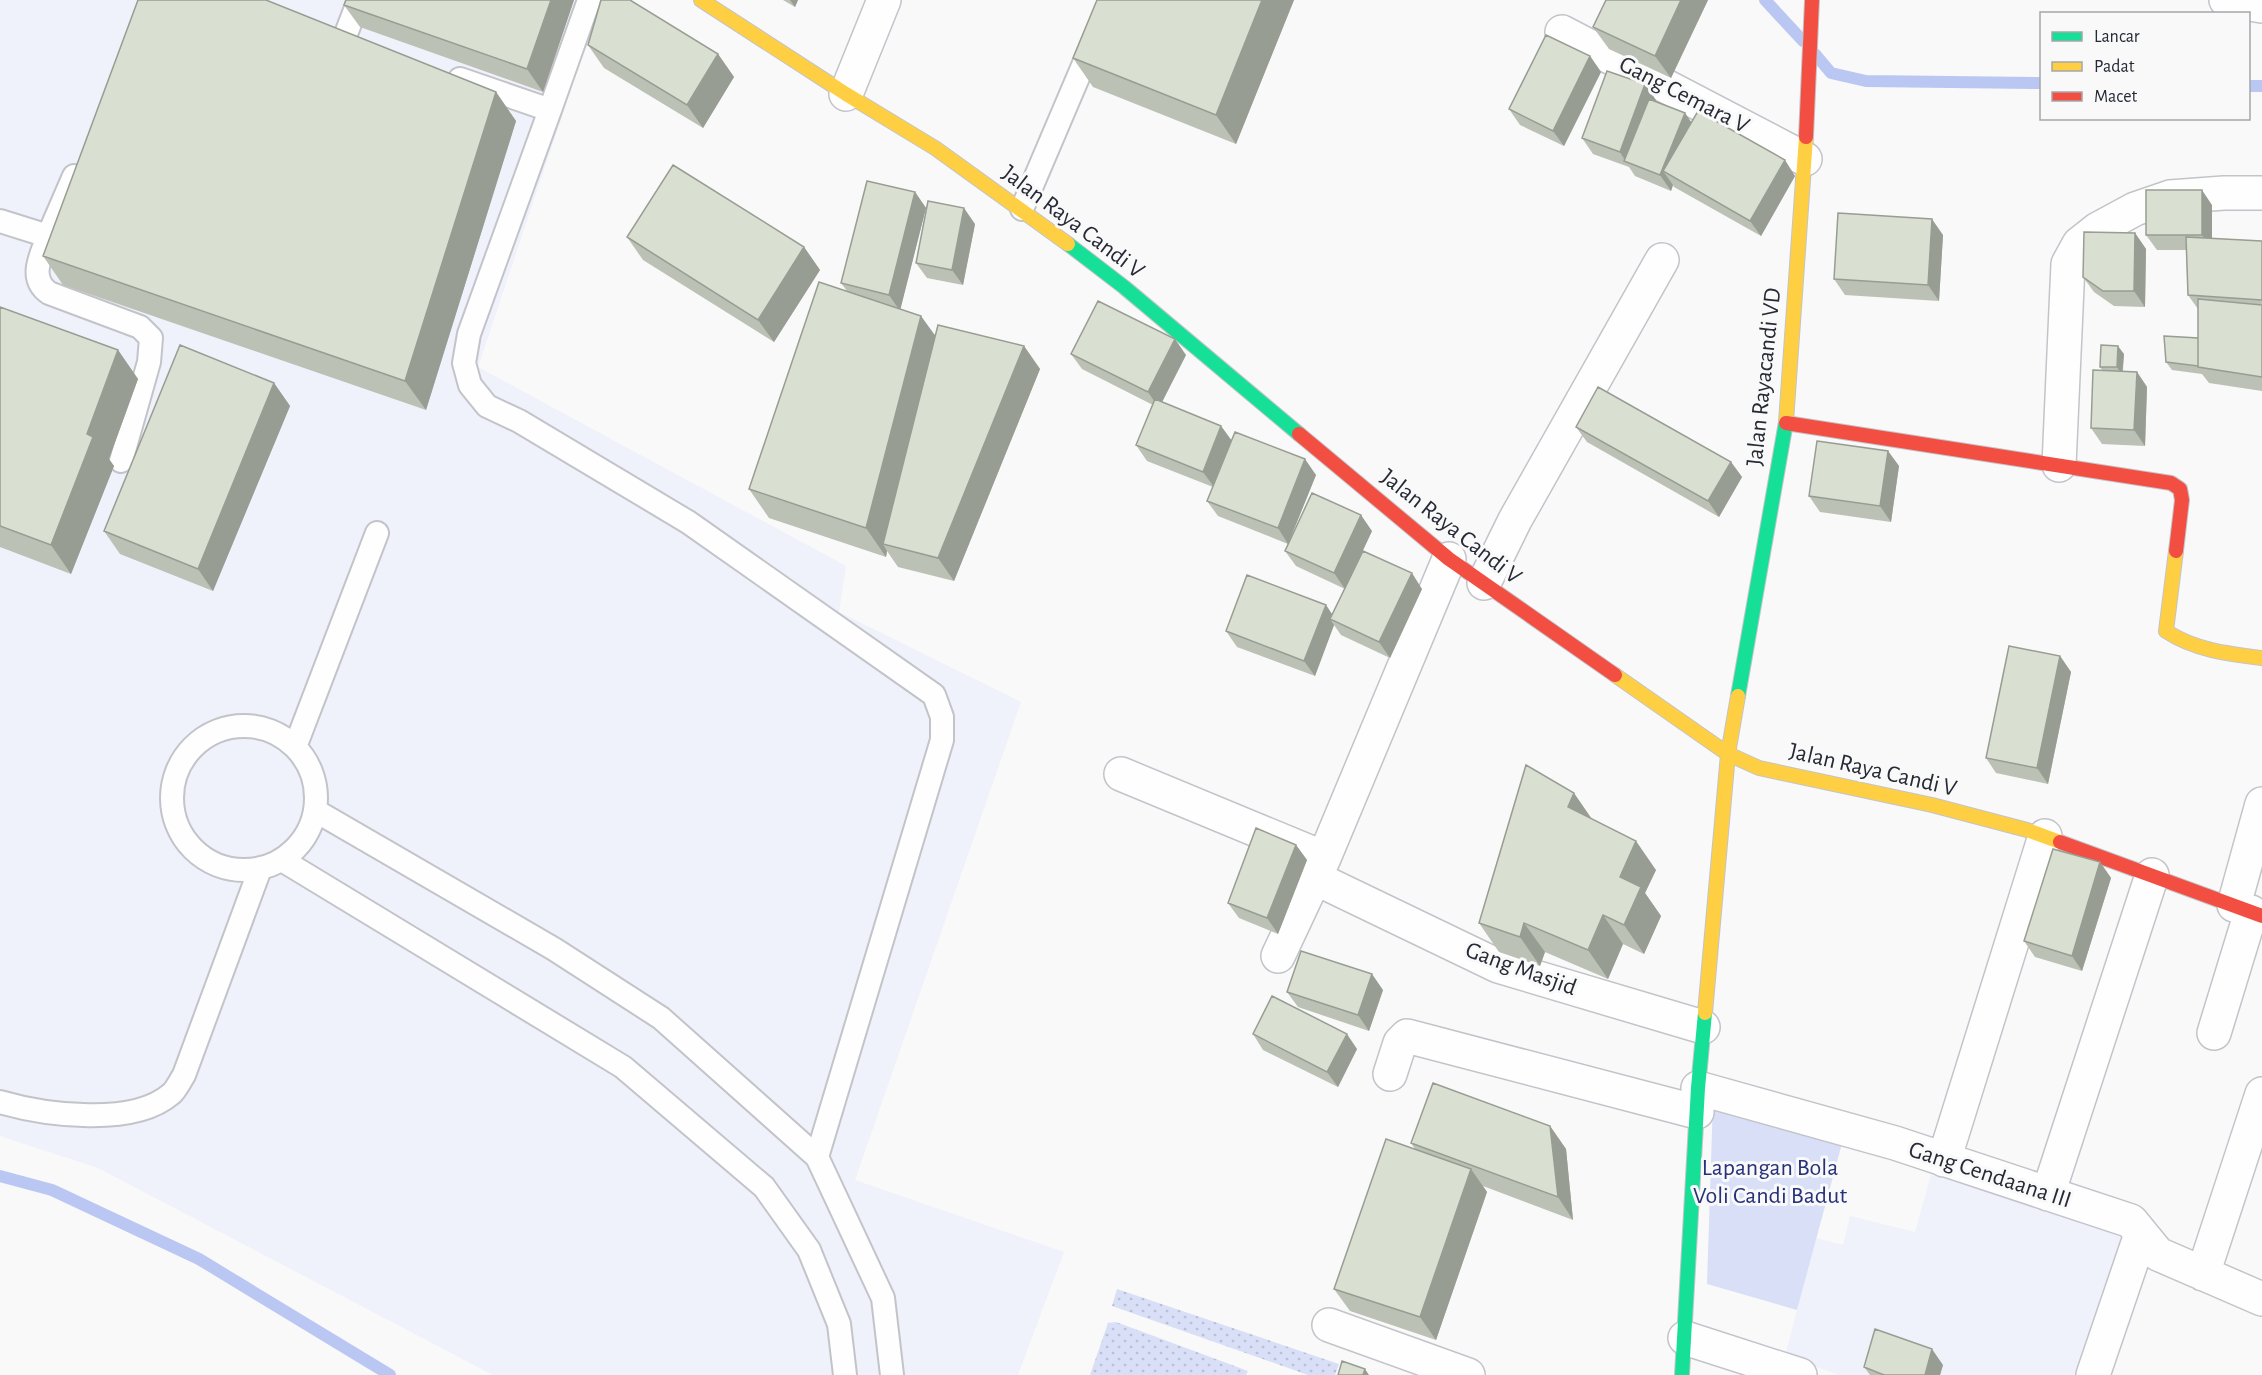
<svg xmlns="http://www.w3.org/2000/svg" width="2262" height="1375" font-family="'Alegreya Sans',sans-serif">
  <defs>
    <pattern id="grass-dots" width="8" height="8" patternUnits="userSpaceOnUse" patternTransform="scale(1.5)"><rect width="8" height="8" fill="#d8dff6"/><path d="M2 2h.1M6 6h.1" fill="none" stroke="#b9c0d4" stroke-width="1.8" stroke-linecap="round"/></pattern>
  </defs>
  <rect width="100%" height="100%" fill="#f9f9f9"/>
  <path fill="#eff1fb" d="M0,0H601L478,367L846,566L839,612L1021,702L855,1180L1064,1252L1018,1375H493L98,1168L0,1136Z
    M1934,1164L2136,1232L2088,1375H1839L1785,1356L1816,1238L1843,1245L1850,1216L1915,1232Z"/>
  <path fill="url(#grass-dots)" d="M1117,1289L1339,1364L1335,1375H1308L1112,1306Z
    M1116,1322L1248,1371L1246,1375H1090L1108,1323Z"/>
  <path fill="#d8dff6" d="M1713,1101L1844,1136L1797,1310L1707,1284Z"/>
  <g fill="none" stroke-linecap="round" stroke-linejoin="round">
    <path stroke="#bac7f3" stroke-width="12" d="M1765,0L1803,41
      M1815,54L1831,73L1866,81L2042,83
      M2248,86H2262
      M0,1176L52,1190L199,1259L390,1375"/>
    <defs>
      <path id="lane" d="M344,39L359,0
        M460,79L550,110L469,334L464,363L470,385L487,406L519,421L688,522L934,695L942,717V740L817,1157
        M550,110L589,0
        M1022,209L1111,0
        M0,221L48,236L74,176
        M48,236C41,256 28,278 49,293L140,327L151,338L149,362L121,461
        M172 798a72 72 0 1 1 144 0a72 72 0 1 1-144 0Z
        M295,747L377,533
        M316,811L554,949L661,1018L817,1157L883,1298L892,1375
        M282,860L623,1067L764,1187L809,1250L839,1324L845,1375
        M0,1102C45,1115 133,1127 171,1094C176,1090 180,1081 184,1075L260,869"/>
      <path id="street" d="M2226,0L2262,6
        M1562,32L1805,159
        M846,94L884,0
        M2059,465L2068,264L2079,244L2098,229L2135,209L2170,197L2224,193H2262
        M1484,583L1515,520L1662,260
        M1121,774L1324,858L1449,559
        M1313,877L1498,966L1703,1027
        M2234,905L2262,804
        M1278,956L1324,858
        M2214,1033L2251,912
        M1390,1074L1400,1043L1407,1036L1697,1112
        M1698,1088L1895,1143L2131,1221L2158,1254L2262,1299
        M1944,1160L2045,836
        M2048,1194L2152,875
        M2203,1274L2262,1094
        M1329,1325L1468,1375
        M1685,1338L1800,1375
        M2093,1375L2141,1234"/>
      <path id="fast" d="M1068,244L1124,287L1299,434
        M1738,696L1786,422
        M1682,1375L1698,1088L1705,1013"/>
      <path id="slow" d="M701,0L846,94L935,148L1068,244
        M1786,422L1806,137
        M2176,551L2166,631C2194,650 2229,654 2262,658
        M1615,675L1728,754L1759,768L1932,805L2027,830L2060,842
        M1705,1013L1728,754L1738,696"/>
      <path id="jam" d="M1806,137L1812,0
        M1786,423L2171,483L2180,489L2182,500L2176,551
        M1299,434L1449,559L1615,675
        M2060,842L2262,916"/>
    </defs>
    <use href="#lane" stroke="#c3c4ca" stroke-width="26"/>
    <use href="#street" stroke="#c3c4ca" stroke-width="36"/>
    <use href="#fast" stroke="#c3c4ca" stroke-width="16"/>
    <use href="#slow" stroke="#c3c4ca" stroke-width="16"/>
    <use href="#jam" stroke="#c3c4ca" stroke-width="16"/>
    <use href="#lane" stroke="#fefefe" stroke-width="22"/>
    <use href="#street" stroke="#fefefe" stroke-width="33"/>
    <use href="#fast" stroke="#16e098" stroke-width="14"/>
    <use href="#slow" stroke="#ffcf43" stroke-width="14"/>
    <use href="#jam" stroke="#f24e42" stroke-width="14"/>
  </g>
  <path fill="#bbc1b5" d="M574,0L543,92L360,27L344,5Z
    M783,0H798L795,7Z
    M1294,0L1236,144L1093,87L1073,58Z
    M1606,0H1708L1671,78L1609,49L1593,27Z
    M588,45L718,54L734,77L703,128L604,68Z
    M1590,56L1601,72L1564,146L1520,125L1509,109Z
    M496,92L516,121L426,410L63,285L43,256Z
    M1656,100L1655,101L1685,113L1691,123L1795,176L1761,236L1674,187L1673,185L1671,191L1635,176L1629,167L1593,154L1582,138Z
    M915,192L926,208L900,309L935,335L1024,346L1040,369L954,581L898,567L887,551L886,557L769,518L749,489L847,291L841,283Z
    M2212,205V238L2262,241V391L2209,383L2202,374L2172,370L2166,362L2198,338V309L2188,295L2186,250H2157L2146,235Z
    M975,224L963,285L927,278L916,263Z
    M2135,233L2146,249L2145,307L2114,306L2094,292L2083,277Z
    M1943,235L1939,301L1845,295L1834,279Z
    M627,237L804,247L820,270L774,342L643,260Z
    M0,307L118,350L138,379L109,459L114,466L71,574L0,547Z
    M1071,354L1186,355L1162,402L1221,426L1231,440L1316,475L1291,537L1372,531L1350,577L1422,589L1390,658L1341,635L1334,625L1315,676L1237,647L1226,631L1326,605L1332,615L1345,589L1296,566L1285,551L1288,544L1218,516L1207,501L1213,487L1147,461L1136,445L1153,405L1082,369Z
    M2124,354L2123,371L2137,372L2147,387L2145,446L2102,444L2091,428L2102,370L2100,367Z
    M274,383L290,406L213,591L120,554L104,531Z
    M1576,427L1731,462L1742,477L1719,517L1587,442Z
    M1888,451L1899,466L1891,522L1820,512L1809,496Z
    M2060,656L2071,672L2048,784L1996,773L1986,758Z
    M1592,819L1656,870L1645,893L1661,916L1644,954L1623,944L1608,979L1545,952L1540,966L1499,952L1479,923Z
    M1296,845L1307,860L1278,934L1239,918L1228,903Z
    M2100,862L2111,878L2082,971L2035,957L2024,941Z
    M1383,990L1369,1031L1298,1007L1287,992Z
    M1253,1034L1357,1049L1338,1087L1263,1050Z
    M1550,1126L1566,1149L1573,1220L1483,1186L1487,1192L1436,1340L1350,1311L1334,1289L1415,1149L1411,1143Z
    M1943,1365L1940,1375H1870L1864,1367Z"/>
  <path fill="#989d93" d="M551,0H574L543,92L527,69Z
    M790,0H798L795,7Z
    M1262,0H1294L1236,144L1216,115Z
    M1681,0H1708L1671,78L1655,56Z
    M718,54L734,77L703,128L687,105Z
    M1590,56L1601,72L1564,146L1553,131Z
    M1645,84L1656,100L1632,164L1626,162L1620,152Z
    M496,92L516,121L426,410L405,381Z
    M1685,113L1696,129L1663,171L1673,185L1671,191L1660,175Z
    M1785,160L1795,176L1761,236L1750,221Z
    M2202,190L2212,205V250L2202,235Z
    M915,192L926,208L900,311L889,295Z
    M964,208L975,224L963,285L952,270Z
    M1932,219L1943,235L1939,301L1928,285Z
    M2135,233L2146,249L2145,307L2134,291Z
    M804,247L820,270L774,342L758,320Z
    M921,316L942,345L883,544L887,551L886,557L866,528Z
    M1175,339L1186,355L1159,408L1148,392Z
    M1024,346L1040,369L954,581L938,558Z
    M2118,346L2124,354L2122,375L2117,367Z
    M118,350L138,379L109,459L114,466L71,574L51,545L87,434Z
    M2137,372L2147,387L2145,446L2134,430Z
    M274,383L290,406L213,591L198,569Z
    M1221,426L1232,441L1214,487L1203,472Z
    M1888,451L1899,466L1891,522L1880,506Z
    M1305,459L1316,475L1288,544L1278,528Z
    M1731,462L1742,477L1719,517L1708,501Z
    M1361,515L1372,531L1345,589L1334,573Z
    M1412,573L1422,589L1390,658L1379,642Z
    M1326,605L1336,620L1330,619L1334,625L1315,676L1304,661Z
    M2060,656L2071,672L2048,784L2037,768Z
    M1574,793L1594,822L1568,807Z
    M1636,841L1656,870L1645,893L1661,916L1644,954L1624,925L1620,877Z
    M1296,845L1307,860L1278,934L1267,918Z
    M2100,862L2111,878L2082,971L2072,956Z
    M1603,915L1623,944L1608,979L1588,950Z
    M1524,923L1545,952L1540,966L1520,937Z
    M1372,974L1383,990L1369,1031L1358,1015Z
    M1347,1034L1357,1049L1338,1087L1327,1072Z
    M1550,1126L1566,1149L1573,1220L1558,1197Z
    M1471,1169L1487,1192L1436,1340L1420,1317Z
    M1932,1349L1943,1365L1940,1375H1925Z
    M1365,1369L1369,1375H1363Z"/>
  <path fill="#d9e0d2" stroke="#989d93" stroke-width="1.5" d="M138,0H266L496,92L405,381L43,256Z
    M346,0H551L527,69L344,5Z
    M601,0H630L718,54L687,105L588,45Z
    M1097,0H1262L1216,115L1073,58Z
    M1606,0H1681L1655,56L1593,27Z
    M1546,35L1590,56L1553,131L1509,109Z
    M1607,71L1645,84L1620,152L1582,138Z
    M1649,99L1685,113L1660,175L1624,161Z
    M1698,111L1785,160L1750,221L1663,171Z
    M673,165L804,247L758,320L627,237Z
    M867,181L915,192L889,295L841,283Z
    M2146,190H2202V235H2146Z
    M928,201L964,208L952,270L916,263Z
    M1838,213L1932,219L1928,285L1834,279Z
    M2084,232L2135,233L2134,291H2103L2083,277Z
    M2186,237L2262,241V300L2188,295Z
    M819,282L921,316L866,528L749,489Z
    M2198,299L2262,305V377L2198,367Z
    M1098,301L1175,339L1148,392L1071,354Z
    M0,307L118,350L87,434L93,437L51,545L0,526Z
    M938,325L1024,346L938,558L883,544Z
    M2164,336L2198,338V366L2166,362Z
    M180,345L274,383L198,569L104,531Z
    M2101,345L2118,346L2117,367H2100Z
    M2093,370L2137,372L2134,430L2091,428Z
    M1598,387L1731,462L1708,501L1576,427Z
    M1155,399L1221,426L1203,472L1136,445Z
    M1235,432L1305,459L1278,528L1207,501Z
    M1817,441L1888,451L1880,506L1809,496Z
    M1312,493L1361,515L1334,573L1285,551Z
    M1363,551L1412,573L1379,642L1330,619Z
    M1247,575L1326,605L1304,661L1226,631Z
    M2009,646L2060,656L2037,768L1986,758Z
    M1526,765L1574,793L1568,807L1636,841L1620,877L1641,887L1624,925L1603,915L1588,950L1524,923L1520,937L1479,923Z
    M1256,828L1296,845L1267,918L1228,903Z
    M2053,849L2100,862L2072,956L2024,941Z
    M1301,951L1372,974L1358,1015L1287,992Z
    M1272,996L1347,1034L1327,1072L1253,1034Z
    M1433,1083L1550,1126L1558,1197L1411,1143Z
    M1386,1139L1471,1169L1420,1317L1334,1289Z
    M1875,1329L1932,1349L1925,1375H1884L1864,1367Z
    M1342,1361L1365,1369L1363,1375H1338Z"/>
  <g text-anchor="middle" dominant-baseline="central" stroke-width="6" stroke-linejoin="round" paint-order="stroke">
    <g font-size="24" fill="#272a36" stroke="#f9f9f9">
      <text transform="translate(1684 95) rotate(27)">Gang Cemara V</text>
      <text transform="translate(1073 222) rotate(37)">Jalan Raya Candi V</text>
      <text transform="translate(1764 377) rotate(-84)">Jalan Rayacandi VD</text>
      <text transform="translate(1451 527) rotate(38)">Jalan Raya Candi V</text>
      <text transform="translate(1873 770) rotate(13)">Jalan Raya Candi V</text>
      <text transform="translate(1521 969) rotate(20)">Gang Masjid</text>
      <text transform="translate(1990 1175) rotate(18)">Gang Cendaana III</text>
    </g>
    <g font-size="24" fill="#26317a" stroke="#f9f9f9">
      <text x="1770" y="1168">Lapangan Bola<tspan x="1770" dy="28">Voli Candi Badut</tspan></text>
    </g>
  </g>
  <rect x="2040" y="12" width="210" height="108" fill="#f9f9f9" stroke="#a5a6ab" stroke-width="1.5"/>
  <rect x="2052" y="32" width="30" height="9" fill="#16e098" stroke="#a5a6ab" stroke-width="1.5"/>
  <text x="2094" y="42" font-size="18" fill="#272a36">Lancar</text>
  <rect x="2052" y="62" width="30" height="9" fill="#ffcf43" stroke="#a5a6ab" stroke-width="1.5"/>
  <text x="2094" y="72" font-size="18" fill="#272a36">Padat</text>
  <rect x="2052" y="92" width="30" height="9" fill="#f24e42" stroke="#a5a6ab" stroke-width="1.5"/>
  <text x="2094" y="102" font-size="18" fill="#272a36">Macet</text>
</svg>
